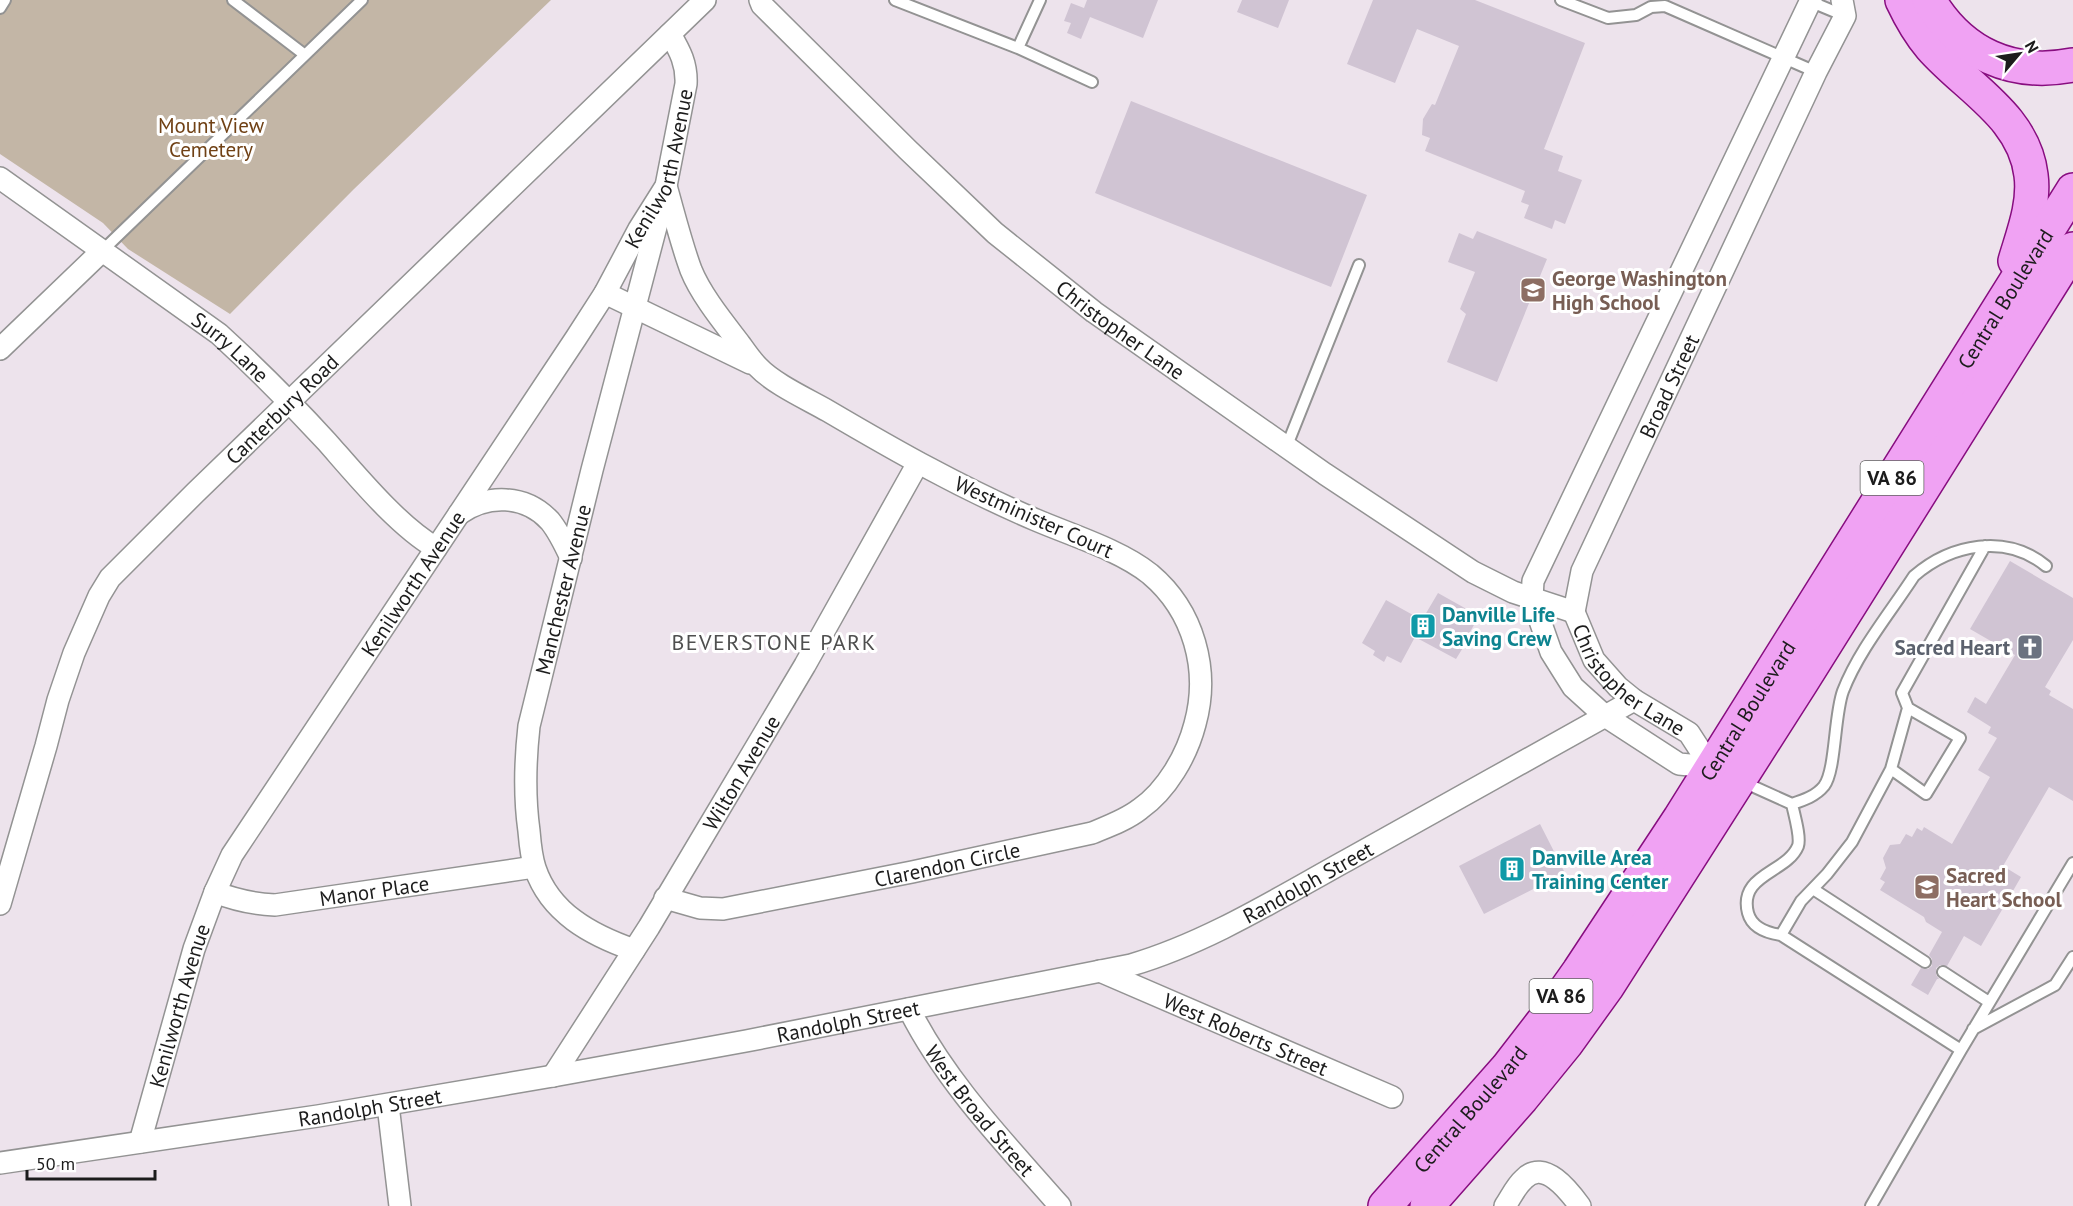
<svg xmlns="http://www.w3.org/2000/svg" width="2073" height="1206" font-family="'PT Sans',sans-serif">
  <rect width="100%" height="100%" fill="#ede3ec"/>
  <path fill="#c3b6a6" d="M0,0H551L354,189L230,314L128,249L103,223L0,154Z"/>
  <path fill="#d0c4d3" d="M1087,0H1158L1143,38L1090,17L1081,39L1067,33L1071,23L1064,21L1071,3L1084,8Z
    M1242,0H1289L1278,28L1237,12Z
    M1373,0H1475L1585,43L1544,149L1563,156L1558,171L1582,180L1565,224L1555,220L1552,229L1524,218L1529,205L1521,202L1525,191L1425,151L1430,138L1422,135L1423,119L1432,104L1435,105L1459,46L1417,29L1395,83L1347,64Z
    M1131,101L1367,195L1331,287L1095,193Z
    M1477,231L1547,259L1497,382L1447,362L1466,314L1460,309L1475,272L1448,262L1459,233L1473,239Z
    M2010,561L2073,598V640L2045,687L2051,691L2049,695L2073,709V801L2049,787L2003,866L2021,877L1981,946L1964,936L1947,966L1940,965L1936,968V975L1939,979H1937L1928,995L1911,985L1921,968L1928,969L1932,966V959L1929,955L1942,932L1926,922L1924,917L1880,890L1885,882L1880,879L1886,868L1883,858L1890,845L1900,844L1906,834L1912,837L1917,828L1922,831L1924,827L1952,844L1990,777L1978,770L1997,738L1988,733L1991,727L1967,712L1975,697L1986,704L2015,655L1970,629Z
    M1438,593L1479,616L1470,632L1472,633L1456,659L1415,637L1401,663L1387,656L1384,662L1373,655L1375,651L1362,643L1386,600L1422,620Z
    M1540,824L1565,873L1484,914L1459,866Z"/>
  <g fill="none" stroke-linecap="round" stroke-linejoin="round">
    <defs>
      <path id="lane" d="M233,0L305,55
        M895,0L1018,48L1092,82
        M1561,0L1608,18L1636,15L1651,7L1665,6L1816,72
        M1809,1L1845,16
        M0,8L5,0
        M1018,48L1040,0
        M102,251L362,0
        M1286,448L1359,265
        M1908,708L1891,769L1926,794L1960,738L1908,708L1902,693L1985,546
        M1741,781L1792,804C1804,800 1816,796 1824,786C1836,770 1834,715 1843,691C1859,650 1890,613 1914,576C1951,544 2006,533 2046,566
        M1792,804C1794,814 1801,837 1798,846C1787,873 1738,874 1748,913C1752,928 1767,933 1781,935L1961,1050
        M1813,889L1925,962
        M1781,935L1801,901L1827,874L1852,842L1891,769
        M1943,972L1989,1002
        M1973,1029L2055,985L2073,957
        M1871,1206L1961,1050L2073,863"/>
      <g id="street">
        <path id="s1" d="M760,0L762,5L908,150L995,233L1094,312L1325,474L1473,572L1513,592L1574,612"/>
        <path id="s2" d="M0,178L219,334C256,368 293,405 327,442C357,476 398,526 436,548"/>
        <path d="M605,293L750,363"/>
        <path d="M0,349L102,251"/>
        <path d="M459,514C487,494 525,494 550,521C559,532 565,545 571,558"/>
        <path id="s3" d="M1574,612L1594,660L1618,687L1634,700L1689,733L1711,767L1679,764L1605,716L1573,687L1551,652L1532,598L1533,581L1811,0"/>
        <path id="s4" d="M1574,612L1582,571L1816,72L1845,16L1842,0"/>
        <path id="s5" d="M215,892C235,900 254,904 275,905L534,867"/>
        <path id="s6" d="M665,898L700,908L723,909L912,872L1092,833C1109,826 1126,820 1140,809C1167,790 1187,755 1195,724C1210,670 1194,611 1150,574C1120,550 1071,535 1036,520C963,489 896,451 828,411C807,399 774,384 758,367C751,360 745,351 740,344C724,323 701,295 691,270C681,243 674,214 666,186"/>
        <path id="s7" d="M0,904L46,746L58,700L74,653L99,596L110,578L196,492L705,0"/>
        <path id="s8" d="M634,950C591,935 550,913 535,868C531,856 530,843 529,831C524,795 525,762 529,726L592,470L662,204"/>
        <path id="s9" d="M1100,971L1392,1097"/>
        <path id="s10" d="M909,1009C946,1083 1006,1144 1060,1206"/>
        <path id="s11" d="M553,1076L649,927L805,665L918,463"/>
        <path d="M388,1105L400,1206"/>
        <path id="s12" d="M140,1142L194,949L215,892L232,855L576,338L605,293L639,229L666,186L686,84C687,64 680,51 670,34"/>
        <path id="s13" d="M0,1163L318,1116L553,1076L746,1041L1131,965C1209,942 1280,897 1351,858C1445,805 1540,753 1634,700"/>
        <path d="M1505,1206C1511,1197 1516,1186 1524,1179C1544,1158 1569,1191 1580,1206"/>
      </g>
      <g id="primary">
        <path d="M1902,0C1910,17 1919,33 1931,47C1967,88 2024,116 2031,175C2035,204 2023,234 2015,261"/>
        <path d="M1929,0C1961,54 2012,77 2073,65"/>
        <path id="s14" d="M1385,1206L1507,1068L1548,1015L1579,971L1680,818L2073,190"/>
        <path d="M1427,1206L1522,1098L1566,1044L1607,987L1801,683L2073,249"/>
      </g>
    </defs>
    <use href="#lane" stroke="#939393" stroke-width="14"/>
    <use href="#street" stroke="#939393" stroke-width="24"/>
    <use href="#primary" stroke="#870d7f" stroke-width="36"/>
    <use href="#lane" stroke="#fff" stroke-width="10"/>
    <use href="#street" stroke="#fff" stroke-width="21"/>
    <use href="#primary" stroke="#f0a2f3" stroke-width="33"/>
  </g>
  <defs>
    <symbol id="school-square" viewBox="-11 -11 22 22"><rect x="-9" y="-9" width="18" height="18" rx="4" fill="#8d6e63" stroke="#fff"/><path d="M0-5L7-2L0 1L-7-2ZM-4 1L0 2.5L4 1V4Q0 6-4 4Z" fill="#fff"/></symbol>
    <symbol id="building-square" viewBox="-11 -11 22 22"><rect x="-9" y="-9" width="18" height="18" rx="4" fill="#0f9aa8" stroke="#fff"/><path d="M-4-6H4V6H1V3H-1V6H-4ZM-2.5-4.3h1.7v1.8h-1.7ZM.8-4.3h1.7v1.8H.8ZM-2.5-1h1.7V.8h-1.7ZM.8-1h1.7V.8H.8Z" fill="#fff"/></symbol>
    <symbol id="church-square" viewBox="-11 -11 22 22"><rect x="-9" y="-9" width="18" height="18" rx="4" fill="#6b7280" stroke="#fff"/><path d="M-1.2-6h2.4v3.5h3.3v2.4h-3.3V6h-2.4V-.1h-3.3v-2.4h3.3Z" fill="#fff"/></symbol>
  </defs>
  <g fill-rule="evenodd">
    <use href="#school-square" x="1518" y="275" width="30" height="30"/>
    <use href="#building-square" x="1408" y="611" width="30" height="30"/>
    <use href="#church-square" x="2015" y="632" width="30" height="30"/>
    <use href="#building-square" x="1497" y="854" width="30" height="30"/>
    <use href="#school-square" x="1912" y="872" width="30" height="30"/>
  </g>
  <g text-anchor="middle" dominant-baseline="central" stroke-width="6" stroke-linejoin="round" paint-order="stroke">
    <g fill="#fff" stroke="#606060" stroke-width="1.5">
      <rect x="1860.5" y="461" width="63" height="34" rx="4.5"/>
      <rect x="1529.5" y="979" width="63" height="34" rx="4.5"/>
    </g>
    <g font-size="20" font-weight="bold" fill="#1c1c1c">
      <text x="1892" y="478">VA 86</text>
      <text x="1561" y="996">VA 86</text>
    </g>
    <g font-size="21" fill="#704115" stroke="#fff">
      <text x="211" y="125">Mount View<tspan x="211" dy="24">Cemetery</tspan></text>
    </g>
    <g font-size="21" fill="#1c1c1c" stroke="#fff">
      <text stroke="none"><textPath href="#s12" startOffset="1114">Kenilworth Avenue</textPath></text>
      <text stroke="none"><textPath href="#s14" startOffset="1101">Central Boulevard</textPath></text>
      <text stroke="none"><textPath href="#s1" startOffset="490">Christopher Lane</textPath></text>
      <text stroke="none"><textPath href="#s2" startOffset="286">Surry Lane</textPath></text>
      <text stroke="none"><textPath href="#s4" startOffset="246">Broad Street</textPath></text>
      <text stroke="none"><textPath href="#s7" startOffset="586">Canterbury Road</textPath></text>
      <text transform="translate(1034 517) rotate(24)">Westminister Court</text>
      <text stroke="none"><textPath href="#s12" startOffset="628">Kenilworth Avenue</textPath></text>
      <text stroke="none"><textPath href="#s8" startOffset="417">Manchester Avenue</textPath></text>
      <text stroke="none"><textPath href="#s3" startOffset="90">Christopher Lane</textPath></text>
      <text stroke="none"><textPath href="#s14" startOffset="615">Central Boulevard</textPath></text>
      <text stroke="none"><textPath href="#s11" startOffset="357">Wilton Avenue</textPath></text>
      <text stroke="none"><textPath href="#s6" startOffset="288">Clarendon Circle</textPath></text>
      <text stroke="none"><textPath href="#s13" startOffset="1344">Randolph Street</textPath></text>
      <text stroke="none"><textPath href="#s5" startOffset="162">Manor Place</textPath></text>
      <text stroke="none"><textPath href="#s12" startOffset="142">Kenilworth Avenue</textPath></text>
      <text stroke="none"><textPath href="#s13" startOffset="860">Randolph Street</textPath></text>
      <text stroke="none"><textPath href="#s9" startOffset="159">West Roberts Street</textPath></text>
      <text stroke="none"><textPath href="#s13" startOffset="374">Randolph Street</textPath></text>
      <text stroke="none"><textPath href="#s14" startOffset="129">Central Boulevard</textPath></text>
      <text stroke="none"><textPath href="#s10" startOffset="124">West Broad Street</textPath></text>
    </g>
    <g font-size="21" font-weight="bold" fill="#785e54" stroke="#fff" text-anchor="start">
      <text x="1552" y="278">George Washington<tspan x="1552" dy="24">High School</tspan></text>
      <text x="1946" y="875">Sacred<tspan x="1946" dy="24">Heart School</tspan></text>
    </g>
    <g font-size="21" font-weight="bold" fill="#0d838f" stroke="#fff" text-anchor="start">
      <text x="1442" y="614">Danville Life<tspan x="1442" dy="24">Saving Crew</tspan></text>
      <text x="1532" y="857">Danville Area<tspan x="1532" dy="24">Training Center</tspan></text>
    </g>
    <g font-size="21" font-weight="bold" fill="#5b616d" stroke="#fff" text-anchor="end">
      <text x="2010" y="647">Sacred Heart</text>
    </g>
    <g font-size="22" letter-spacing="1.5" fill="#4f4f4f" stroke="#fff">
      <text x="774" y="642">BEVERSTONE PARK</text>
    </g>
  </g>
  <g transform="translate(2019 54) rotate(61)" stroke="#ffffff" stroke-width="4.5" paint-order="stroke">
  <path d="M0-4.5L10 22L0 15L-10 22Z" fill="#1c1c1c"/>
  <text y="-9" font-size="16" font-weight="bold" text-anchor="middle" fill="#1c1c1c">N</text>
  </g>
  <path d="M27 1170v9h128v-9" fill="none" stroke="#1c1c1c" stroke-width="3"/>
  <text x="36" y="1170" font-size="18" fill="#1c1c1c" stroke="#ffffff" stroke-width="4.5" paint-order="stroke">50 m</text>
</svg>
